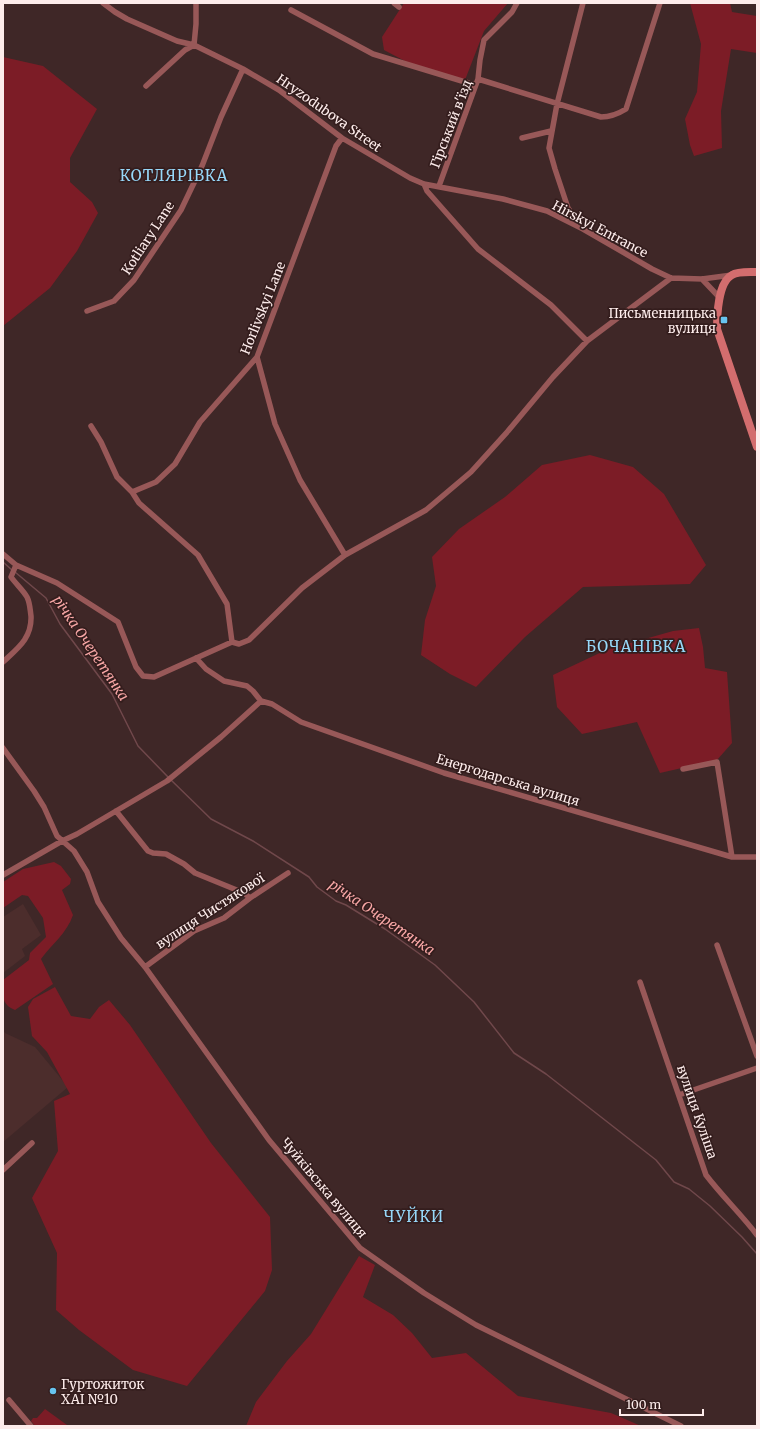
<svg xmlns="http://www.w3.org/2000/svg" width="760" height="1429" font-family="Merriweather,serif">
  <rect width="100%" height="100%" fill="#3f2727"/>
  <path fill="#4c2d2c" d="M23,904L41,935L22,949L25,956L3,973V917Z
    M3,1030L5,1033L35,1047L68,1087L3,1142Z"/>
  <path fill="#7c1c26" d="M404,3H508L484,31L465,80L420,69L384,50L382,37Z
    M690,3H730L732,12L757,16V53L731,49L721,111L722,148L694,156L690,145L685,119L697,92L701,44Z
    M3,57L43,66L97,109L70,158V182L92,202L98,213L77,251L50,288L3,326Z
    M590,455L633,467L664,494L706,565L690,584L583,587L525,637L476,687L450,674L421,655L425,620L436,586L432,557L459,529L505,497L542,465Z
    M699,628L703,647L705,668L727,672L732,743L717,760L660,773L637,722L582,734L557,707L553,675L606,650L673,631Z
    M54,862L61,866L71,879L70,884L62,890L73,915C67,933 52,944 41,959L53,984L15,1010C0,1004 3,994 3,980L29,960L30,953L46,937L43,918L28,896L22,895L3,908V882L23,869Z
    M55,987L71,1016L90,1019L99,1007L109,1000L130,1025L211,1143L270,1217L272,1270L265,1291L187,1386L133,1370L79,1330L56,1310L57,1253L32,1198L58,1151L54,1101L70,1094L47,1052L32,1036L28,1007L33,999Z
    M359,1256L375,1265L363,1297L393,1315L412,1333L432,1358L466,1353L518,1396L611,1413L641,1426H246L256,1402L287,1361L311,1334Z
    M45,1409L67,1425L68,1426H35L31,1421L33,1418H37Z"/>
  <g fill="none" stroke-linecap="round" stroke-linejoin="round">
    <path stroke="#70484b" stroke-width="1.5" d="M3,562L12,570
      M15,572L46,598L60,624L112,694L138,746L168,777
      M171,780L211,819L253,841L309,877L317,887L336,901L346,905L385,929L435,965L474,1002L514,1053L546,1074L656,1160L674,1182L689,1189L710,1206L742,1237L757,1254"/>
    <path stroke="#985858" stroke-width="5.5" d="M103,3L115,12L127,19L177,41L194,45L243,69L279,90L342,138L410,178L424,184L503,199L547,211L583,229L652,269L671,278L702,279L732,275
      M394,3L399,7
      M291,10L373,54L475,85
      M478,79L601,117C611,117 618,114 626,109L660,3
      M146,86L185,50L194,45L196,24V3
      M522,138L551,131
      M424,184L427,191L478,249L551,305L587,341
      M439,186L478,79L480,60L484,40L512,12L517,3
      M583,229L568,208L555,169L549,148L557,104L583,3
      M702,279L719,297
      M87,311L114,301L134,280L181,210L202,166L221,117L243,69
      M257,357L275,424L300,480L345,555
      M91,426L101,442L117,477L132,492L139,503L198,555L227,604L232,642
      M132,492L156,482L175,464L200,422L257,357L336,146L342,138
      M3,554L16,565L57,583L118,622L136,667L143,676L154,677L232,642L239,644L249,640L302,588L345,555L426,510L471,472L508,431L553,377L587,341L671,278
      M196,658L206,669L224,681L247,686L253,691L261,701L272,704L301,722L444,773L732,857H757
      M3,662C18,648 32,638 31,616C30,609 30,603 27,597C23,590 16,584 11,577L16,565
      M3,748L34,791L44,807L57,836L74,851L87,872L98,902L121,938L145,967L269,1140L360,1248L424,1293L476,1325L681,1426
      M683,769L717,762L732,857
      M116,811L148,851L153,853L166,854L184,864L195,873L244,893L250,898
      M3,875L62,841L77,834L167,781L221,737L261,701
      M717,945L757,1056
      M145,967L194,931L224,918L250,898L288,873
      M640,982L706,1175C722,1196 741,1214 757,1235
      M679,1095L757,1068
      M3,1170L32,1143
      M9,1400L31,1426"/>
    <path stroke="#d36d6e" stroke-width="8" d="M757,272C750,272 738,271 732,275C718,282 717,316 717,329L757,447"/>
  </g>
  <g fill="#67c4f0" stroke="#341d1d" stroke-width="1.5">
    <rect x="720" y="316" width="8" height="8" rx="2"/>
    <circle cx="53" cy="1391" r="4"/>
  </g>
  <g text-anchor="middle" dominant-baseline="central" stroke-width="3.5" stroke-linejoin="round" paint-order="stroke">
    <g font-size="13" fill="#fdeceb" stroke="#341d1d">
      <text transform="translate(329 113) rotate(35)">Hryzodubova Street</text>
      <text transform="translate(451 124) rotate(-69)">Гірський в'їзд</text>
      <text transform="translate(600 229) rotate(28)">Hirskyi Entrance</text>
      <text transform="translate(148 238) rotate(-57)">Kotliary Lane</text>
      <text transform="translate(263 308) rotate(-68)">Horlivskyi Lane</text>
      <text transform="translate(508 780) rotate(17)">Енергодарська вулиця</text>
      <text transform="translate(210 911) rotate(-33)">вулиця Чистякової</text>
      <text transform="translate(697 1112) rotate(71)">вулиця Куліша</text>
      <text transform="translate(324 1188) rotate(50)">Чуйківська вулиця</text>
    </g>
    <g font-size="13" fill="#fdeceb" stroke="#341d1d" text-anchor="end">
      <text x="716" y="313">Письменницька<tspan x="716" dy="15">вулиця</tspan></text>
      <text x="61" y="1384" text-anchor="start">Гуртожиток<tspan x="61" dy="15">ХАІ №10</tspan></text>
    </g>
    <g font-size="14" font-style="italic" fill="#f8a7a6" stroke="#341d1d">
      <text transform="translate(91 648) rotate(56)">річка Очеретянка</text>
      <text transform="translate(382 917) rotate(34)">річка Очеретянка</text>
    </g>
    <g font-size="15" letter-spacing="1" fill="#97d8f9" stroke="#341d1d">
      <text x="174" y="175">КОТЛЯРІВКА</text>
      <text x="636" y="646">БОЧАНІВКА</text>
      <text x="414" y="1216">ЧУЙКИ</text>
    </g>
  </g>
  <rect width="760" height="1429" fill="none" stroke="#fdeceb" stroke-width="8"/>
  <path d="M620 1409v6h83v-6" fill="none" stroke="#fdeceb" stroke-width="2"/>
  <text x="626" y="1409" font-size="12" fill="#fdeceb" stroke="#341d1d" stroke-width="3" paint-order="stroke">100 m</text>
</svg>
